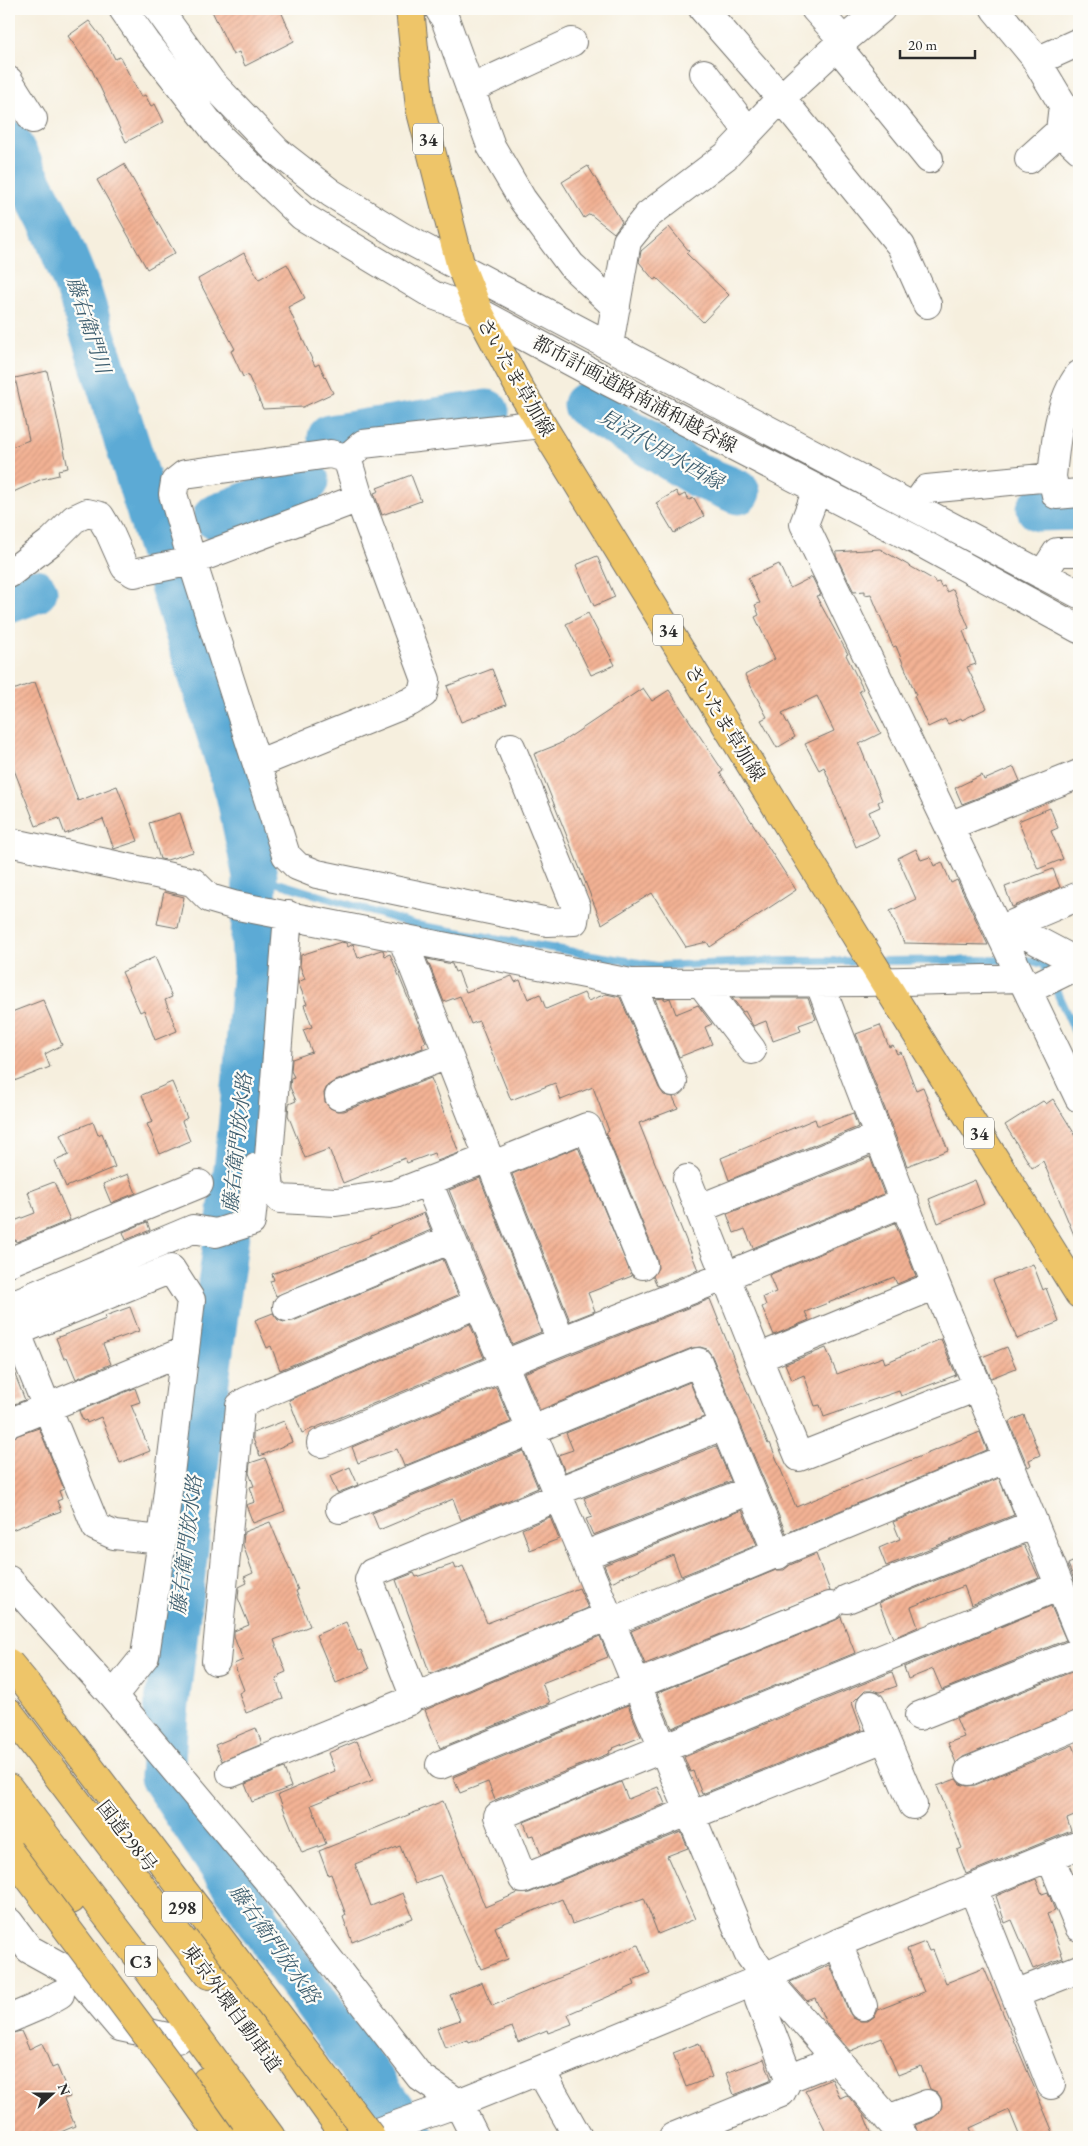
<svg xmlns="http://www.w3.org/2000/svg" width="1088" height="2146" font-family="'EB Garamond','Noto Serif JP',serif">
  <defs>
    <pattern id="building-hatch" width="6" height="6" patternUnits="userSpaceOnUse" patternTransform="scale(1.25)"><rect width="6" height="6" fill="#f3b294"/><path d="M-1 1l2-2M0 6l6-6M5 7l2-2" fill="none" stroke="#d09980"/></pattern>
  </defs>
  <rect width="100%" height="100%" fill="#fdfcf7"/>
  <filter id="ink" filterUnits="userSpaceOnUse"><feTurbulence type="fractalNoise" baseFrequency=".02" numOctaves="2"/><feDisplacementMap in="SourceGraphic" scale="10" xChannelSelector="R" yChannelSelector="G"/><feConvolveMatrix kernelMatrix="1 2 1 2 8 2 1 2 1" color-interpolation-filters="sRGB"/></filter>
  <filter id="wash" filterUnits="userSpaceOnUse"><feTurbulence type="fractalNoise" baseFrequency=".0096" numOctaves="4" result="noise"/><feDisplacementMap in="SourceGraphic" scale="20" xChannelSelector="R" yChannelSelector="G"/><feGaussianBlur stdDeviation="1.12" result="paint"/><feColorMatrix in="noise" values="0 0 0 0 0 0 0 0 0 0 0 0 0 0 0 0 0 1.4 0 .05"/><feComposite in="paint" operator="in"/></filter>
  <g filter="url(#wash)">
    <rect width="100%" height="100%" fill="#f6efde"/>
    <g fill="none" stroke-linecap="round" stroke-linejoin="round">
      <path stroke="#5baad5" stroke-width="8" d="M255,876L416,925L657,966L779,961H865
        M1019,960H1028L1044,964L1079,1041
        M879,961L1008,960"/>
      <path stroke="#5baad5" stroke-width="45" d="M9,143L53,227L79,291L238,794L255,876L253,939L255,971L237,1161L204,1402L166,1712L162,1777L285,1961L412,2137
        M585,405L699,476L738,492
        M330,437L487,412
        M1039,509L1079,508
        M215,517L307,481
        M9,601L35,591"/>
    </g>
    <g id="blocks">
      <path fill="url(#building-hatch)" d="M211,9H280L294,41L245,66L239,52L233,55Z
        M89,21L109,47L115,59L120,57L141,97L145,95L151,106L155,104L164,122L126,142L92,70L68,36Z
        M124,164L175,253L147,269L97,180Z
        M588,166L622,222L614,233L590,214L584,218L562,182Z
        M669,227L689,251L686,253L729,295L703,322L657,278L654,280L639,262L641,251Z
        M244,253L259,279L287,264L305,298L288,307L315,366L319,364L333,393L303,407L263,409L248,375L243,377L231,351L235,349L198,279Z
        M47,371L68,468L58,470L59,475L42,479L9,494V448L29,440L15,378Z
        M411,475L421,501L382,515L374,493L379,491L377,488Z
        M676,491L679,497L685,494L689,500L694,498L704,516L674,533L656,503Z
        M880,549L934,580L935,583L939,582L941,587L944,586L947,592L953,589L969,628L963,631L976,664L967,667L987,708L962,720L961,718L948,724L945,719L928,727L914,696L916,695L896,646L893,647L871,594L865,595V591L854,592L836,556V552Z
        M597,556L615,597L594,606L576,565Z
        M779,564L790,588L812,577L821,595L816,596L848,654L846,655L863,689L859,691L881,733L859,744L882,800L878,802L880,807L869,812L879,836L856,847L824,767L819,770L805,744L834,731L817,696L782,713L795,737L777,748L761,720L767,717L745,675L775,659L755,617L759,615L755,605L760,603L748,578Z
        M588,613L615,665L591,675L566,624Z
        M492,669L506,705L461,722L447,686Z
        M35,682L78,801L117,786L138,841L114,849L103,819L65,834L59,818L36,826L9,757V689H16Z
        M643,688L652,701L669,690L723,771L720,773L796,890L710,947L707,942L686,947L652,893L602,924L534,754L559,744Z
        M1014,767L1020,781L962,804L955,788L982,775L984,780Z
        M1050,808L1058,828L1051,831L1063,859L1038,869L1018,821Z
        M180,813L193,852L167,860L160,859L149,823Z
        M916,849L921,860L930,857L934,866L942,862L951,883L957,880L988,945L904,943L890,911L916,899L898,858Z
        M1053,869L1060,887L1012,907L1005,887Z
        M164,892L184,897L178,928L157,924Z
        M341,942L346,943L348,947L353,944L358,958L381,950H383L385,956L390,954L426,1042L422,1044L423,1048L333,1082L327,1086L324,1093L325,1102L330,1108L337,1111H344L431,1078L459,1153L437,1161L434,1153L407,1163L405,1158L343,1183L329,1149L305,1158L288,1115L289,1104L296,1101L290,1087L291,1078L294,1077L291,1071L292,1059L312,1052L303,1030L312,1027L304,1005L307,1004L298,982L305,979L300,966L301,955Z
        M155,957L172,997L165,1000L177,1031L155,1040L144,1010L140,1012L122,972Z
        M427,959L452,964L455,972L458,971L466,992L512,976L515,982L520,980L528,999L540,994L546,1009L584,993L588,1001L606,994L620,997L659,1088L664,1095L673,1097L678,1108L639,1123L698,1270L657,1286L653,1276L658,1268L657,1259L606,1133L609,1131L593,1087L561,1100L555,1083L511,1100L479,1021L471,1024L460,996L444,1002Z
        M664,998L665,1000L670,998L676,1014L698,1005L712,1024L705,1027L712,1044L679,1057L655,999Z
        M732,998H808L816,1019L799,1025L801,1031L773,1041L766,1021L753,1026L745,1011L743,1012Z
        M43,1000L62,1045L45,1054L50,1067L9,1083V1013Z
        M880,1025L889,1047L893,1045L897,1054L901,1052L916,1090L923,1087L948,1150L907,1166L856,1034Z
        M172,1082L187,1118L182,1121L190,1141L160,1154L147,1124L153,1122L142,1095Z
        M1053,1099L1079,1141V1247L1043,1161L1032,1168L1005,1125L1043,1101L1046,1104Z
        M853,1113L858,1127L729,1180L721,1158L815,1119L817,1125H821Z
        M93,1122L98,1135L102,1133L115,1167L66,1187L55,1161L69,1155L60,1135Z
        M578,1147L632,1276L588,1293L595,1311L570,1321L512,1174Z
        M870,1157L884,1194L753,1248L745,1229L734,1233L727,1214Z
        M128,1174L136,1193L111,1203L103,1184Z
        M480,1178L541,1332L512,1344L449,1190Z
        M975,1180L984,1204L938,1223L929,1199Z
        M54,1182L70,1220L17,1242L16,1240L9,1243V1223L35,1213L28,1192Z
        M424,1213L431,1230L276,1296L270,1281L274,1280L272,1274L371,1237V1235Z
        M147,1222L150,1230L126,1240L123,1232Z
        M895,1223L916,1276L897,1284L894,1277L805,1312L809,1320L774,1335L762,1307L766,1305L763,1297L776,1292L769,1275Z
        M443,1259L458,1295L280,1370L271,1346L267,1348L255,1320L273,1313L278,1320L284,1322L293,1321Z
        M1033,1264L1043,1290L1046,1288L1059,1322L1017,1339L993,1280Z
        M710,1299L768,1444L770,1443L796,1507L980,1432L987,1450L786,1533L712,1356L707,1349L700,1347L692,1348L540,1410L524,1373Z
        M130,1307L139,1331L103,1344L111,1364L76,1379L67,1357L64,1359L56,1338L106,1319L105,1316Z
        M470,1324L484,1358L302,1433L289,1400Z
        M941,1339L956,1375L901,1396L899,1391L824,1417L820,1405L815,1406L804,1375L792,1380L785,1364L826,1348L837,1374L883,1357L885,1363Z
        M1007,1347L1016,1368L991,1378L982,1357Z
        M10,1362L25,1400L9,1406V1363Z
        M690,1382L704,1417L565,1472L558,1455L573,1450L566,1433Z
        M496,1387L511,1422L404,1466L397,1449L358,1463L352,1447Z
        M135,1388L140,1402L131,1405L150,1451L120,1463L101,1417L87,1423L86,1420L83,1421L79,1411Z
        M1024,1415L1040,1455L1029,1460L1031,1465L1028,1467L1009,1422Z
        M284,1421L292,1442L260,1456L253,1439V1433Z
        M39,1428L64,1489L59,1491L62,1499L57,1501L61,1511L9,1531V1438Z
        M716,1446L731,1481L593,1535L586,1519L592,1517L584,1498Z
        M523,1451L538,1488L461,1520L453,1499L379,1530L372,1513Z
        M265,1458L285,1511L253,1523L246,1505L255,1502L250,1487L254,1486L249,1473L250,1463Z
        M350,1467L358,1485L337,1493L330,1476Z
        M999,1478L1014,1515L886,1566L879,1548L900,1539L893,1522Z
        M742,1510L757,1545L681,1576L673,1555L611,1582L604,1565Z
        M550,1517L559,1539L530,1550L522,1529Z
        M270,1522L298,1590L296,1591L310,1626L274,1640L286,1672L279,1675L280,1677L276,1679L283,1699L246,1713L239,1693L244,1690L234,1664L243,1660L234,1637V1631L249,1625L238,1598L239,1587L247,1583L244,1577L253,1573L243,1545L244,1532Z
        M1024,1545L1039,1578L971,1605L964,1586L911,1607L918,1627L893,1638L879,1603Z
        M816,1554L830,1591L645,1664L631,1631L776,1570H784L790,1565Z
        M1079,1559V1592L1068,1564Z
        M454,1564L456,1569L463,1566L487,1623L579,1588L588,1608L430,1674L396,1580L414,1573L416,1577Z
        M1051,1606L1066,1640L942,1690L933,1669L908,1679L904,1667Z
        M841,1617L855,1653L672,1728L657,1693L836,1620Z
        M346,1622L358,1651L361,1650L369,1669L336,1683L316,1635Z
        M600,1636L608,1657L542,1683L550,1703L440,1748L425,1710Z
        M1079,1669V1710L963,1757L956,1763L948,1743L964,1737L956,1718Z
        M892,1672L897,1686L880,1692L872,1690H865L852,1703L862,1730L702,1794L693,1771L690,1772L684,1757Z
        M628,1705L641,1737L613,1748L614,1749L609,1751L610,1753L495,1800L488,1782L460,1793L453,1777Z
        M256,1728L262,1744L222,1761L215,1745Z
        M357,1741L373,1780L311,1805L326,1844L302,1853L278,1795L335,1771L328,1753Z
        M1073,1745L1079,1761V1814L1067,1819L1071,1831L966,1874L957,1850L962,1848L937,1786L956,1779L960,1784L967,1786L975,1785Z
        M284,1768L291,1787L252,1802L245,1784Z
        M621,1782L628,1799L658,1787L665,1804L541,1855L534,1835L529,1836L524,1822Z
        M443,1801L485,1907L518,1893H529L681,1832L688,1848L667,1856L695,1919L658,1934L644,1898L572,1924L562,1899L495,1927L508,1959L481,1969L440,1875L415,1884L400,1846L355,1864L371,1906L403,1893L413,1918L352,1942L343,1917L346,1915L331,1874L328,1875L319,1851Z
        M1036,1879L1042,1894L1048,1892L1055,1911L1047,1914L1063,1958L1033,1969L1012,1920L1005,1923L996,1896Z
        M925,1942L929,1951L933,1950L946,1983L984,1968L1055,2137H1020L1009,2110L970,2128L974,2137H919L915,2125L933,2118L939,2113L942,2106L941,2098L937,2092L930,2089L921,2066L898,2075L882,2038L850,2051L826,2023L815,1998L807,2001L790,1982L830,1965L849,2012L853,2018L860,2021H868L875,2016L878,2010L924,1992L907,1949Z
        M638,1945L650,1973L633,1980L635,1985L568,2014L572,2024L548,2033L547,2030L518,2042L512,2027L469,2043L468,2040L445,2048L437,2028L460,2020L450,1995L482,1982L492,2006Z
        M21,2031L29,2049L42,2043L52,2068L57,2066L70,2097L64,2099L75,2126L49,2137H9V2034Z
        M699,2043L712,2077L686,2087L673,2053Z
        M764,2059L771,2078L770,2081L734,2095L726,2073Z
        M832,2079L840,2098L847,2095L864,2115L873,2137H829L805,2090Z"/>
    </g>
  </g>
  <g filter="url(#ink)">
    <use href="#blocks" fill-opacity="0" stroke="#72706a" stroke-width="1"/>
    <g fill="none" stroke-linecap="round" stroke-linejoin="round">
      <defs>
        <path id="minor" d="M123,9L146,42L221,138L302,216L433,295L479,312L609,382L914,539L1079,629
          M158,9L211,82L277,151L331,193L401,236L1079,594
          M439,9L445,19L491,146L522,199L571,265L616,307
          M703,9L781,98L901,246L927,304
          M815,9L843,40
          M995,9L1033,55L1063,105L1060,131L1029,159
          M837,46L929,159
          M1037,61L1079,42
          M704,73L748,131
          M9,81L33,119
          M470,89L572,42
          M1060,131L1079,149
          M609,345L627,241L648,215L726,156L781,98L837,46L881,9
          M347,458L363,444L541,424
          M1052,477L1056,495L1079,493
          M817,490L804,524L1079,1098
          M359,498L192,561L286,855L297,866L317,874L548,922L574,921L576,907L511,747
          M915,506L927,489L1052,477C1055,446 1059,400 1079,375
          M9,574L52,541L74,519L87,513L100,516L109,531L125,567L134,573L192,561L173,494L175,482L185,474L330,454L347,458L359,498L426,680L423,694L410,702L257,764
          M1042,575L1057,552H1079
          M949,826L1079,774
          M9,842L193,882L209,898L233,905L631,983L865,982L1022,978
          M288,915L268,1169L270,1189L280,1199L336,1202L395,1194L488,1158
          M1009,926L1079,963
          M999,930L1079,896
          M402,938L561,1341L726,1276L905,1202
          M819,982L936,1285L1079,1633
          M631,983L673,1082
          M701,983L752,1050
          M1028,990L1079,965
          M339,1096L448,1055
          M491,1166L587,1127L643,1265
          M687,1179L758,1358
          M428,1182L748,1953L765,1977L904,2137
          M698,1209L879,1136
          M9,1262L199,1184
          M936,1285L758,1358L799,1457L977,1387
          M9,1306L193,1229L216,1233L251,1222L257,1167L260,1168
          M287,1307L451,1239
          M9,1314L96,1527L114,1535L162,1540L145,1656L113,1696
          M28,1327L171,1269L191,1300L162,1540
          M502,1365L561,1341
          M9,1423L185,1351
          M321,1443L503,1367
          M556,1492L725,1425
          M558,1497L372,1573L369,1580L413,1693L420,1695L608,1616
          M340,1509L698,1362L778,1555
          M583,1556L751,1490
          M9,1580L113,1696L270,1883L420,2077L458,2103L475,2137
          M847,1599L1034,1524
          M611,1622L1007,1458
          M216,1661L240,1406L247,1401L477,1304
          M871,1705L913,1805
          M919,1716L1079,1652
          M440,1765L830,1606
          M969,1771L1079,1725
          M231,1773L409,1701L413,1693
          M690,1811L523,1879L498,1816L1060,1586
          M692,1815L884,1738
          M1050,1857L1079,1927
          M973,1889L1051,2085
          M9,1922L29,1949L76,1975L120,2027L177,2039
          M838,1943L863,2006
          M1015,1994L1079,1969
          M9,2019L37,2007L60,1994
          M540,2070L578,2137
          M789,2078L836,2059
          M888,2119L927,2104
          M363,2137L458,2103L540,2070L758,1980L838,1943L1079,1845
          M673,2137L781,2093L789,2078L759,2000L758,1980"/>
        <path id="major" d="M410,9L420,108L461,267L479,312L521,391L878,972L1079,1294"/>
        <path id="highway" d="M9,1712L209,1975
          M9,1788L142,1962L271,2137
          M9,1822L71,1900
          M206,1940L346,2137
          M206,2081L245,2137"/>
      </defs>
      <use href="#minor" stroke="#72706a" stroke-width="30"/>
      <use href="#major" stroke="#72706a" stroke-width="30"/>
      <use href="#highway" stroke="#72706a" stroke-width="30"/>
      <use href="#minor" stroke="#fff" stroke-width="28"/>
      <use href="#major" stroke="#eec569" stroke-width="28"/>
      <use href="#highway" stroke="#eec569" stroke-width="28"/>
      <defs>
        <path id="highway-bridge" d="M9,1663L24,1681L371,2137
          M9,1851L185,2086L221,2137"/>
      </defs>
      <use href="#highway-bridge" stroke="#72706a" stroke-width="30" stroke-linecap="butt"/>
      <use href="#highway-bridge" stroke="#eec569" stroke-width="28"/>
    </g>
  </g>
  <g text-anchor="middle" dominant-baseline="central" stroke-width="4.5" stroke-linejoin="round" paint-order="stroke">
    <g fill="#fdfcf7" stroke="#6a6a68" stroke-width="1">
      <rect x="413" y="123.5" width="30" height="31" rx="4"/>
      <rect x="653" y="614.5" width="30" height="31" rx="4"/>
      <rect x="964" y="1117.5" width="30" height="31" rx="4"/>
      <rect x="162" y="1891.5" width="40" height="31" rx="4"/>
      <rect x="125" y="1945.5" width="32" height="31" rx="4"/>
    </g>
    <g font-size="18" font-weight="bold" fill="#2b2b2b">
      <text x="428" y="139">34</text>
      <text x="668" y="630">34</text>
      <text x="979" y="1133">34</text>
      <text x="182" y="1907">298</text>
      <text x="141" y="1961">C3</text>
    </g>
    <g font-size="19" fill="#2b2b2b" stroke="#fdfcf7">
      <text transform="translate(516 377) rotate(60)">さいたま草加線</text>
      <text transform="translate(635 394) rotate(28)">都市計画道路南浦和越谷線</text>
      <text transform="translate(725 723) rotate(58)">さいたま草加線</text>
      <text transform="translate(127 1836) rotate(52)">国道298号</text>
      <text transform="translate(232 2008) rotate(54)">東京外環自動車道</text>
    </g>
    <g font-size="20" font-style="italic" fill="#3e5e6f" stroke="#fdfcf7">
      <text transform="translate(89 325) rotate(72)">藤右衛門川</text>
      <text transform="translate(661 449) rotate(30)">見沼代用水西縁</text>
      <text transform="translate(237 1143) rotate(-84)">藤右衛門放水路</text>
      <text transform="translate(186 1545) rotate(-83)">藤右衛門放水路</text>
      <text transform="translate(275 1944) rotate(55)">藤右衛門放水路</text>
    </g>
  </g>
  <rect width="1088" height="2146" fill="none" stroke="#fdfcf7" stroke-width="30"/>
  <g transform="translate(52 2094) rotate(69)" stroke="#fdfcf7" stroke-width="4" paint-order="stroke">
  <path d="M0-4L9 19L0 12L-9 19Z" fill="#2b2b2b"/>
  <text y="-8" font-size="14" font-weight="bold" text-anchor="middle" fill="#2b2b2b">N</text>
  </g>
  <path d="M900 50v8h75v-8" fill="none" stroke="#2b2b2b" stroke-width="2.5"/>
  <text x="908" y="50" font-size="15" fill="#2b2b2b" stroke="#fdfcf7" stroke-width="4" paint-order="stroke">20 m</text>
</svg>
